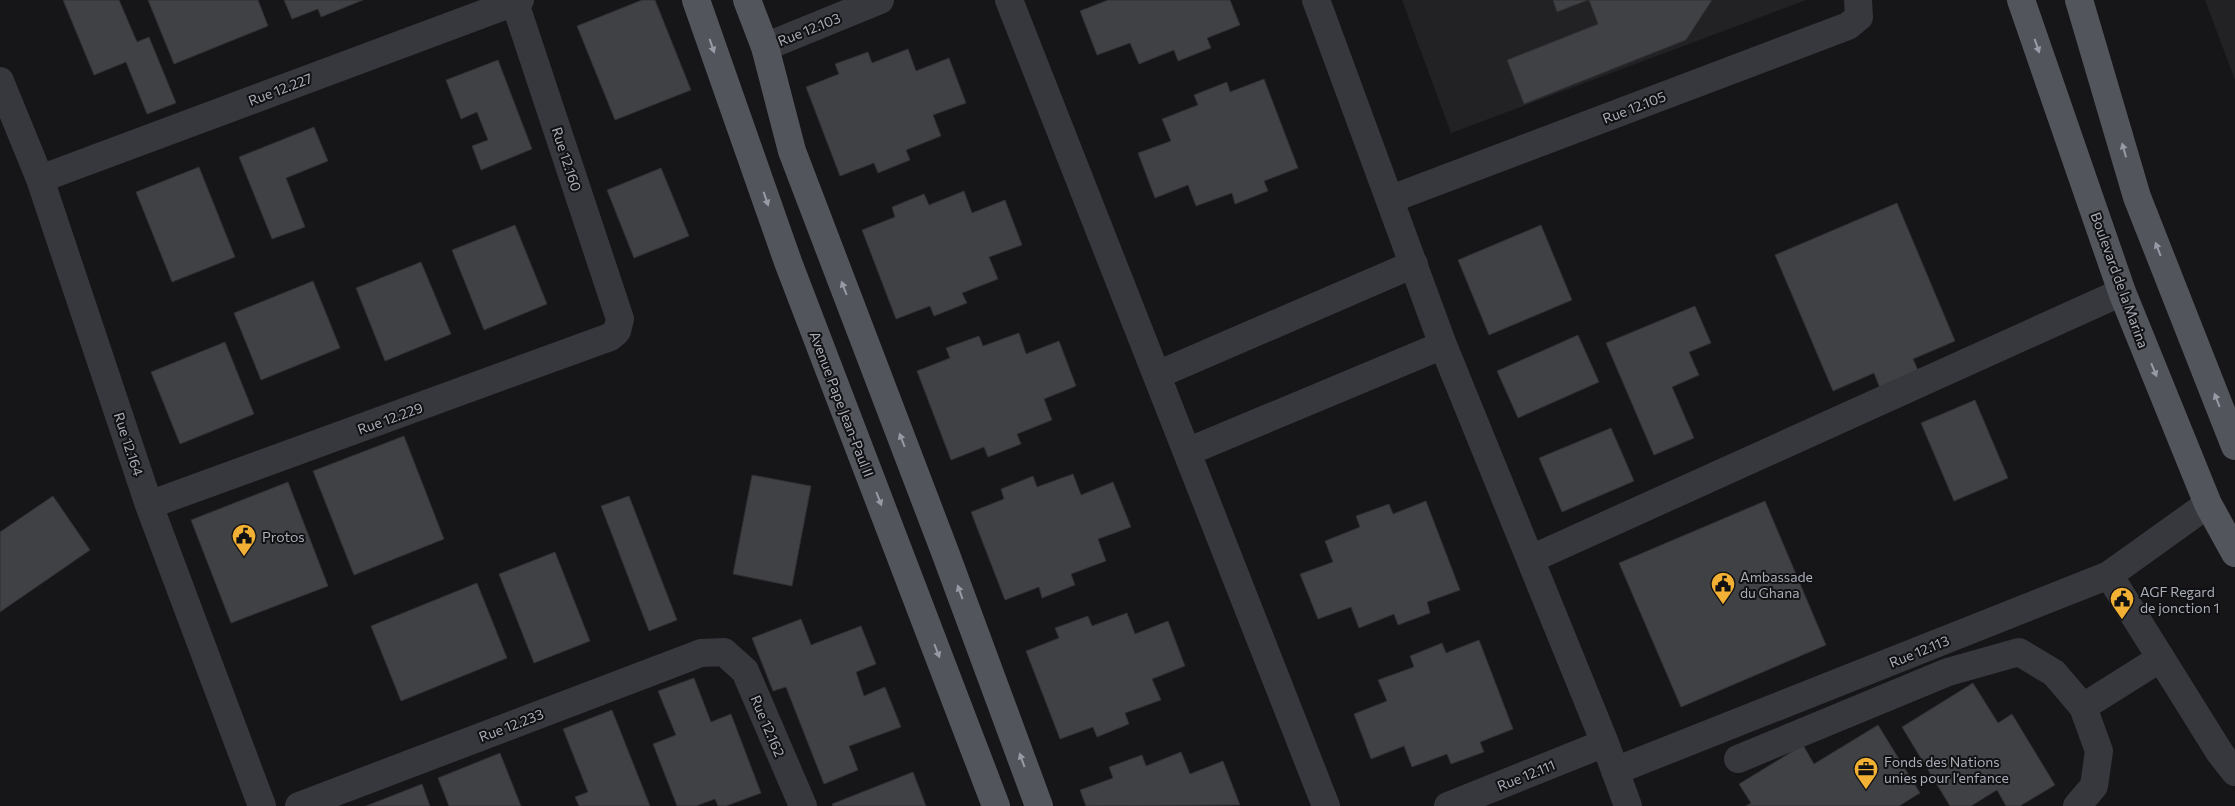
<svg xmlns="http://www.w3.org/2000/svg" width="2235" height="806" font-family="Commissioner,sans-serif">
  <rect width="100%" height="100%" fill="#161618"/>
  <path fill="#222225" d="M1402,0H1806L1451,133Z
    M2205,0H2235V80Z"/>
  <path fill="#404145" stroke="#303034" d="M63,0H119L137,42L149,37L176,103L147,114L126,62L94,75Z
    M148,0H258L268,26L174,64Z
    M284,0H363L321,17L318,9L292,19Z
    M642,0H655L691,90L615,120L577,26Z
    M1108,0H1230L1240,25L1207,38L1211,48L1178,61L1174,50L1139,64L1130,43L1097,55L1080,11Z
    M1553,0H1588L1557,12Z
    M1589,0H1712L1686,40L1524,104L1507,60L1598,24Z
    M908,49L916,71L949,58L966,103L933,115L941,136L906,150L910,160L878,173L874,163L840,176L806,87L839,74L835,64L868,52L872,63Z
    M498,60L532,149L481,170L472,146L488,140L477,112L461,119L446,80Z
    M1264,79L1298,168L1264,181L1268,191L1235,204L1232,193L1196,206L1188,185L1155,198L1138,153L1171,141L1162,119L1198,105L1194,95L1227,82L1230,92Z
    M314,127L328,161L286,178L305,227L272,239L239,157Z
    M199,167L235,257L172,282L136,192Z
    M661,168L689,236L634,258L607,190Z
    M964,191L972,213L1005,200L1022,245L989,257L998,279L962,293L967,303L934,316L930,306L896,319L862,230L895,217L892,207L924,194L929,205Z
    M1897,203L1955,341L1913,359L1924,384L1885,401L1874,373L1833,391L1775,255Z
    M515,225L547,304L484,330L452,250Z
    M1541,225L1572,300L1489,335L1458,260Z
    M421,262L451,334L385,361L356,288Z
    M313,281L340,348L261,380L234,313Z
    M1695,306L1711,343L1689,352L1699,375L1672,387L1694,438L1654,455L1606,343Z
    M1019,333L1026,354L1059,341L1076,386L1044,399L1052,420L1017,434L1021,444L988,457L984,447L951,460L917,371L950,358L946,348L979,336L983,346Z
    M1578,335L1599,382L1518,418L1497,371Z
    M225,342L254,414L180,444L151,372Z
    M1975,400L2008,478L1954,501L1921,423Z
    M1611,428L1634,481L1562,512L1539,458Z
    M404,436L444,539L354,575L313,471Z
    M1073,474L1081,495L1113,482L1131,527L1098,539L1106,561L1071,574L1075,585L1042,598L1039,587L1005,600L971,512L1004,499L1001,489L1033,476L1037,487Z
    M752,475L811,486L792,586L733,574Z
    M288,482L328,586L231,623L191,520Z
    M53,496L90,550L0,612V532Z
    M629,496L677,620L649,631L601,506Z
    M1426,501L1460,590L1427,602L1430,613L1398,625L1394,614L1359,628L1351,607L1318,619L1300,574L1333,562L1325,541L1360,527L1356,516L1389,504L1393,514Z
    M1765,501L1826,645L1681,707L1619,563Z
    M555,552L590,641L534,663L499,574Z
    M477,583L507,658L401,701L371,626Z
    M1127,613L1135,634L1168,621L1185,666L1152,679L1161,700L1125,713L1129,724L1097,737L1093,727L1060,739L1026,651L1059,638L1055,628L1088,616L1092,626Z
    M801,619L811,645L861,626L876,664L856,672L864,696L885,687L901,727L849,746L858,770L824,784L786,687L773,691L752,638Z
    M1479,640L1513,729L1480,742L1484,752L1451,764L1447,754L1412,767L1404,746L1371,759L1354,714L1387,701L1378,680L1414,667L1410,656L1442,643L1446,653Z
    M694,678L711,722L731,714L761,793L726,806H718L715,799L696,806H677L653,744L676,735L658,691Z
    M1973,683L1998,723L2012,714L2055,785L2020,806H2006L1997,790L1971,806H1950L1902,727Z
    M612,710L650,806H579L575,797L588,792L563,729Z
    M1878,725L1920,793L1899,806H1746L1751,803L1739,784L1803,745L1814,764Z
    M1181,752L1190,774L1223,761L1240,805L1086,806L1080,790L1113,778L1109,767L1142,755L1146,766Z
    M500,753L521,806H449L438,778Z
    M913,772L926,806H833L832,804Z
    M422,784L430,806H366Z"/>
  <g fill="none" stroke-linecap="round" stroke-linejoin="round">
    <path stroke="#37383d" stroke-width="28" d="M1009,0L1326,806
      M1316,0L1443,345L1605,743L1628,806
      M765,47L880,0
      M0,81L40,179L149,505L262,806
      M40,179L520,0
      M1391,199L1848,26L1859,17L1858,0
      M1157,375L1414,264
      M1187,452L1443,345
      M149,505L610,337L617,331L620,319L514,0
      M1531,559L2122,292
      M2109,575L2220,753L2235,772
      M2083,707L2161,658
      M1738,759L1948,672L2019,652L2054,673L2083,707L2099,751L2094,786L2077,806
      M1615,771L2109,575L2208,504
      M299,806L701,653L724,652L745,671L803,806
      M1448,806L1605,743"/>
    <path stroke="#53555c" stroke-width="28" d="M696,0L788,262L996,806
      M747,0L765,47L792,151L945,552L1039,806
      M2021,0L2122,292L2208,504L2235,553
      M2079,0L2137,197L2235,446"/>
  </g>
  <defs><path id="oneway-solid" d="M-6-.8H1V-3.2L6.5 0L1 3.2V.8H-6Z" transform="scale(1.25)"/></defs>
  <g fill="#979ba6">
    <use href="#oneway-solid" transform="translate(712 46) rotate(71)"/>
    <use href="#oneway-solid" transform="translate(2037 46) rotate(71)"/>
    <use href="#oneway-solid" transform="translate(2124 150) rotate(-106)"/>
    <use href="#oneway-solid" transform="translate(766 199) rotate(71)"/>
    <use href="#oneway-solid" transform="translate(2158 249) rotate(-111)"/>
    <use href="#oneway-solid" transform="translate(844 288) rotate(-111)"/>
    <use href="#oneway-solid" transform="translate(2154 370) rotate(68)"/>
    <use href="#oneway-solid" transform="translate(2217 400) rotate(-111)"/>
    <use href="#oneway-solid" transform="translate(902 440) rotate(-111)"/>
    <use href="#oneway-solid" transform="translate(879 499) rotate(69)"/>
    <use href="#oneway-solid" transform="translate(960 592) rotate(-110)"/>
    <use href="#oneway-solid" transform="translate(937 651) rotate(69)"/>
    <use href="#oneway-solid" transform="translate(1022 760) rotate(-110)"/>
  </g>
  <defs>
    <symbol id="civic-pin" viewBox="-11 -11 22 30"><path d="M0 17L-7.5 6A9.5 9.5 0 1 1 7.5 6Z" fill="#f2b134" stroke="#111113"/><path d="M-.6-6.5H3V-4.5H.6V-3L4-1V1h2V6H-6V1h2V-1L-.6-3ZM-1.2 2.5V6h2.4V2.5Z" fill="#111"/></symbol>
    <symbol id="office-pin" viewBox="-11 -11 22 30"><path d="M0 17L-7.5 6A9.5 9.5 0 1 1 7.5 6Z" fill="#f2b134" stroke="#111113"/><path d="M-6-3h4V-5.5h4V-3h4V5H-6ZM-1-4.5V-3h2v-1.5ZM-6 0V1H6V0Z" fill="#111"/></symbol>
  </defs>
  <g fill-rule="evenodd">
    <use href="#civic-pin" x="230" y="522" width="28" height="38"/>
    <use href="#civic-pin" x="1709" y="570" width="28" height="38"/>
    <use href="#civic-pin" x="2108" y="585" width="28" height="38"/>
    <use href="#office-pin" x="1852" y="755" width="28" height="38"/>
  </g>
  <g text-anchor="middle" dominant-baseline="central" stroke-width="4" stroke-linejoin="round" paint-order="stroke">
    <g font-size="14" fill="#a8adb8" stroke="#111113">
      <text transform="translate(809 29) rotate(-22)">Rue 12.103</text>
      <text transform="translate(280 89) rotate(-21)">Rue 12.227</text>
      <text transform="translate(1634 107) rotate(-21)">Rue 12.105</text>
      <text transform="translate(567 159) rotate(72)">Rue 12.160</text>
      <text transform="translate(2120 280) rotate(70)">Boulevard de la Marina</text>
      <text transform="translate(842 404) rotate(69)">Avenue Pape Jean-Paul II</text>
      <text transform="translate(390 418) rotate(-20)">Rue 12.229</text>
      <text transform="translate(129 444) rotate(72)">Rue 12.164</text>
      <text transform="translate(1919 651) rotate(-22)">Rue 12.113</text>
      <text transform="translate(511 725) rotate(-21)">Rue 12.233</text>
      <text transform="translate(768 726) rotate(67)">Rue 12.162</text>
      <text transform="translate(1526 775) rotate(-22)">Rue 12.111</text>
    </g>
    <g font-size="14" fill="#a8adb8" stroke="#111113" text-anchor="start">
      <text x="262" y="536">Protos</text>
      <text x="1740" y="576">Ambassade<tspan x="1740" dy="16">du Ghana</tspan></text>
      <text x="2140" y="591">AGF Regard<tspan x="2140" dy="16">de jonction 1</tspan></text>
      <text x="1884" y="761">Fonds des Nations<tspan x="1884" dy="16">unies pour l’enfance</tspan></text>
    </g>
  </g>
</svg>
